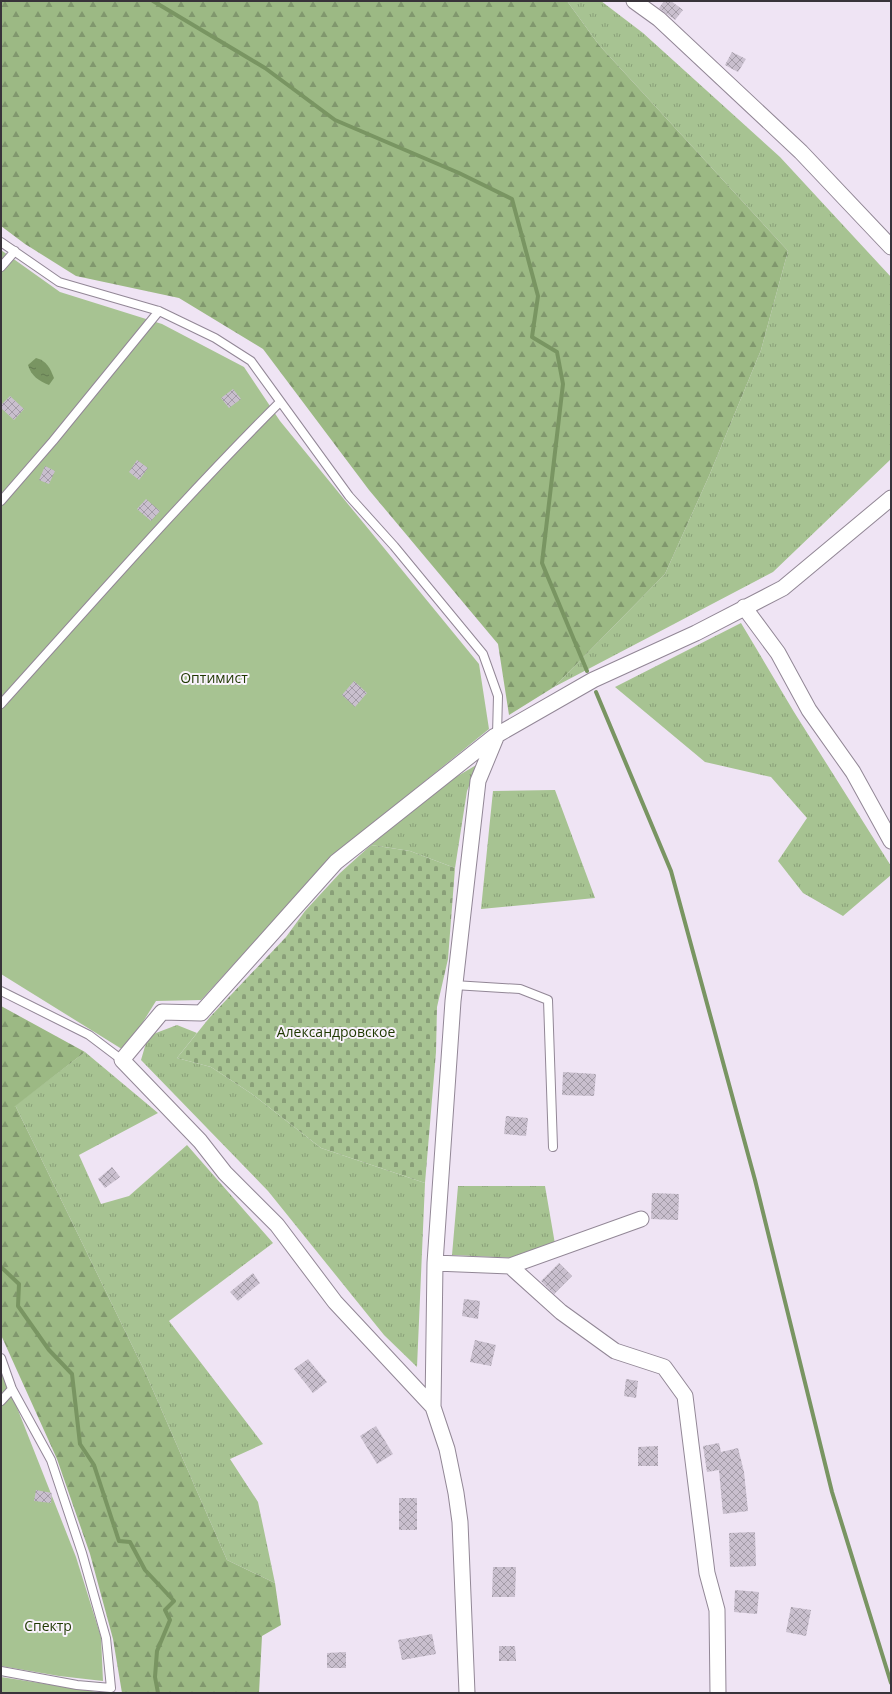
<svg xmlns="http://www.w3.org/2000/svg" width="892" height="1694" font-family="'Open Sans',sans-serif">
  <defs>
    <pattern id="grass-tufts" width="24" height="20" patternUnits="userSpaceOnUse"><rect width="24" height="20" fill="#a7c392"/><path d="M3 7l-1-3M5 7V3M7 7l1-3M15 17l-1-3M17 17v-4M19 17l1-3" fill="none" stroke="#899f78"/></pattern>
    <pattern id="forest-firs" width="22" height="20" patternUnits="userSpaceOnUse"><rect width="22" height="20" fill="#9cb984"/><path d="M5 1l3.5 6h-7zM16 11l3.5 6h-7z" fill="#80976d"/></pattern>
    <pattern id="cemetery-stones" width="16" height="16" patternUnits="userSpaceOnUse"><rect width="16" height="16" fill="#a7c392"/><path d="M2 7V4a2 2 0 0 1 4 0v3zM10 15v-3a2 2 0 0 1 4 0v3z" fill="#899f78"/></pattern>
    <pattern id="water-ripples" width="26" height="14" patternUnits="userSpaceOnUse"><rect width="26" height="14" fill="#799562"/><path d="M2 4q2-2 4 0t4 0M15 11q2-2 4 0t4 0" fill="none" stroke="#647a52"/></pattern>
    <pattern id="building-cross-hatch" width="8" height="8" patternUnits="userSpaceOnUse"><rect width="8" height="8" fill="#c9bfce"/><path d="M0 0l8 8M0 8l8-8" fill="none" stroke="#a49ca8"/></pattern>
  </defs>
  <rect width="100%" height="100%" fill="#efe4f4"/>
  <path fill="url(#grass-tufts)" d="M567,1H601L643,33L780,157L891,277V459L773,572L554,687L665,574L709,476L761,350L788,251L599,45Z
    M741,623L794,712L891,866V875L843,916L803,893L778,861L807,818L771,777L705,762L615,687Z
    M478,764L467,791L455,868L410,851L371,845L439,787Z
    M555,790L595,898L481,909L493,791Z
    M177,1025L197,1033L177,1058L211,1067L252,1094L321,1148L425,1183L417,1367L384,1335L268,1191L141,1060L148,1036Z
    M85,1052L158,1113L79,1155L101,1204L129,1196L187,1145L273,1243L169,1321L263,1444L230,1459L258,1502L275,1583L227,1560L145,1372L16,1107H13Z
    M458,1186H545L555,1244L516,1258L452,1255Z"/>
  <path fill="url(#forest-firs)" d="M1,1H567L599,45L788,251L761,350L709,476L665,574L554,687L509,715L498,644L369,490L263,349L179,298L76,276L25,244L1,226Z
    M1,1006L85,1052L14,1107H16L145,1372L227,1560L275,1583L281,1625L262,1636L259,1693H122L113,1639L90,1554L57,1459L1,1335Z"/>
  <path fill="url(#cemetery-stones)" d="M371,845L410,851L455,868L448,959L437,1007L436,1052L425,1183L321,1148L252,1094L211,1067L177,1058L210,1017L286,937L305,911L340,873Z"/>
  <path fill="#a7c392" d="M1,250L60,292L162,324L244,367L280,421L479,664L489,729L334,855L201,1000L156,1001L125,1051L1,974Z
    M1,1367L76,1557L101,1637L103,1681L59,1676L1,1666Z
    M1,1677L104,1693H1Z"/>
  <path fill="url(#water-ripples)" d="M36,358C47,361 50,368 54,378L49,385C39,381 31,376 28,365Z"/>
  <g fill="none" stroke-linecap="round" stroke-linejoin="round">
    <path stroke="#799562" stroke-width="4" d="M153,1L265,68L335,120L459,173L512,199L538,296L532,337L557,352L563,384L542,563L587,671
      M596,692L671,871L755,1180L832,1492L891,1683
      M1,1267L19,1284L18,1306L49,1350L72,1374L80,1444L94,1465L119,1541L130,1542L145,1570L174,1601L165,1610L170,1620L157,1651L155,1677L158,1693"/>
  </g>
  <path fill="url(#building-cross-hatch)" d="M664,1H671L683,10L675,20L659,8Z
    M732,52L746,59L738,72L725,65Z
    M233,389L241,399L229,408L221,398Z
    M10,396L24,409L14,420L1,408V405Z
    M137,460L148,468L139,480L129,472Z
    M45,466L55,471L49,484L39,480Z
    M146,499L160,511L151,521L137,509Z
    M354,681L367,693L355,707L342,695Z
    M563,1072L596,1074L594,1096L562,1095Z
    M506,1116L528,1118L526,1136L504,1134Z
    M112,1167L120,1177L105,1188L98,1179Z
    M652,1193L679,1194L678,1220L651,1219Z
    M559,1263L572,1276L554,1294L541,1281Z
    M253,1273L260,1283L238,1301L230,1292Z
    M464,1299L480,1301L478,1319L462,1316Z
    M475,1340L496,1345L491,1366L470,1362Z
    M308,1359L327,1382L313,1393L294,1369Z
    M626,1379L638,1381L636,1398L624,1396Z
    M376,1426L393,1454L377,1464L360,1436Z
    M719,1443L721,1452L738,1448L744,1472L748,1511L723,1514L719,1470L707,1472L703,1446Z
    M658,1446V1466H638V1447Z
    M36,1490L52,1493L51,1503L34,1501Z
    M399,1498H417V1530H399Z
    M755,1532L756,1566L730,1567L729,1533Z
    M493,1567H516L515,1597H492Z
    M735,1590L759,1592L757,1614L734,1612Z
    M791,1607L811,1610L806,1636L786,1632Z
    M432,1634L436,1654L402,1660L398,1640Z
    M499,1646H515L516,1661H499Z
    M346,1652V1668H327V1653Z"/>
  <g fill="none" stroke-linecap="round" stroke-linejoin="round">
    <defs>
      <path id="service" d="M1,242L59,282L159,311L215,338L251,361L349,496L394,546L483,654L498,696L497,735
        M1,267L15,251
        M1,501L53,441L159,311
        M1,704C93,602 183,499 280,402
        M454,985L520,989L548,1000L553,1147
        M1,991L89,1035L122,1060
        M1,1358L12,1389L51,1460L82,1553L106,1638L111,1688L77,1685L1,1671
        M1,1401L12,1389"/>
      <path id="minor" d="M634,1L659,19L801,152L891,247
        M744,607L778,653L809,710L853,772L891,841
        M435,1263L510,1266L641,1219
        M510,1266L561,1312L615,1351L664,1367L685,1396L707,1573L717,1610L718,1693
        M433,1407L335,1302L277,1225L225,1173L200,1141L122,1060L162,1012L201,1013L336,862L495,736
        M467,1693L460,1522L456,1493L447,1449L433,1407L435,1263L453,1001L478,781L497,735L593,680L696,633L783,588L891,498"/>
    </defs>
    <use href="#service" stroke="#928796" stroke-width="10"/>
    <use href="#minor" stroke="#928796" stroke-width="17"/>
    <use href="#service" stroke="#fff" stroke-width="8"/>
    <use href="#minor" stroke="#fff" stroke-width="15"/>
  </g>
  <g text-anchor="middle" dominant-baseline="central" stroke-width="4" stroke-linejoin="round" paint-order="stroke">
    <g font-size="14" fill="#1e3800" stroke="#faf3fd">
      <text x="214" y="677">Оптимист</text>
      <text x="336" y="1031">Александровское</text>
      <text x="48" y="1625">Спектр</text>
    </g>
  </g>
  <rect width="892" height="1694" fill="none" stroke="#38333a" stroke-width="4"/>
</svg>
